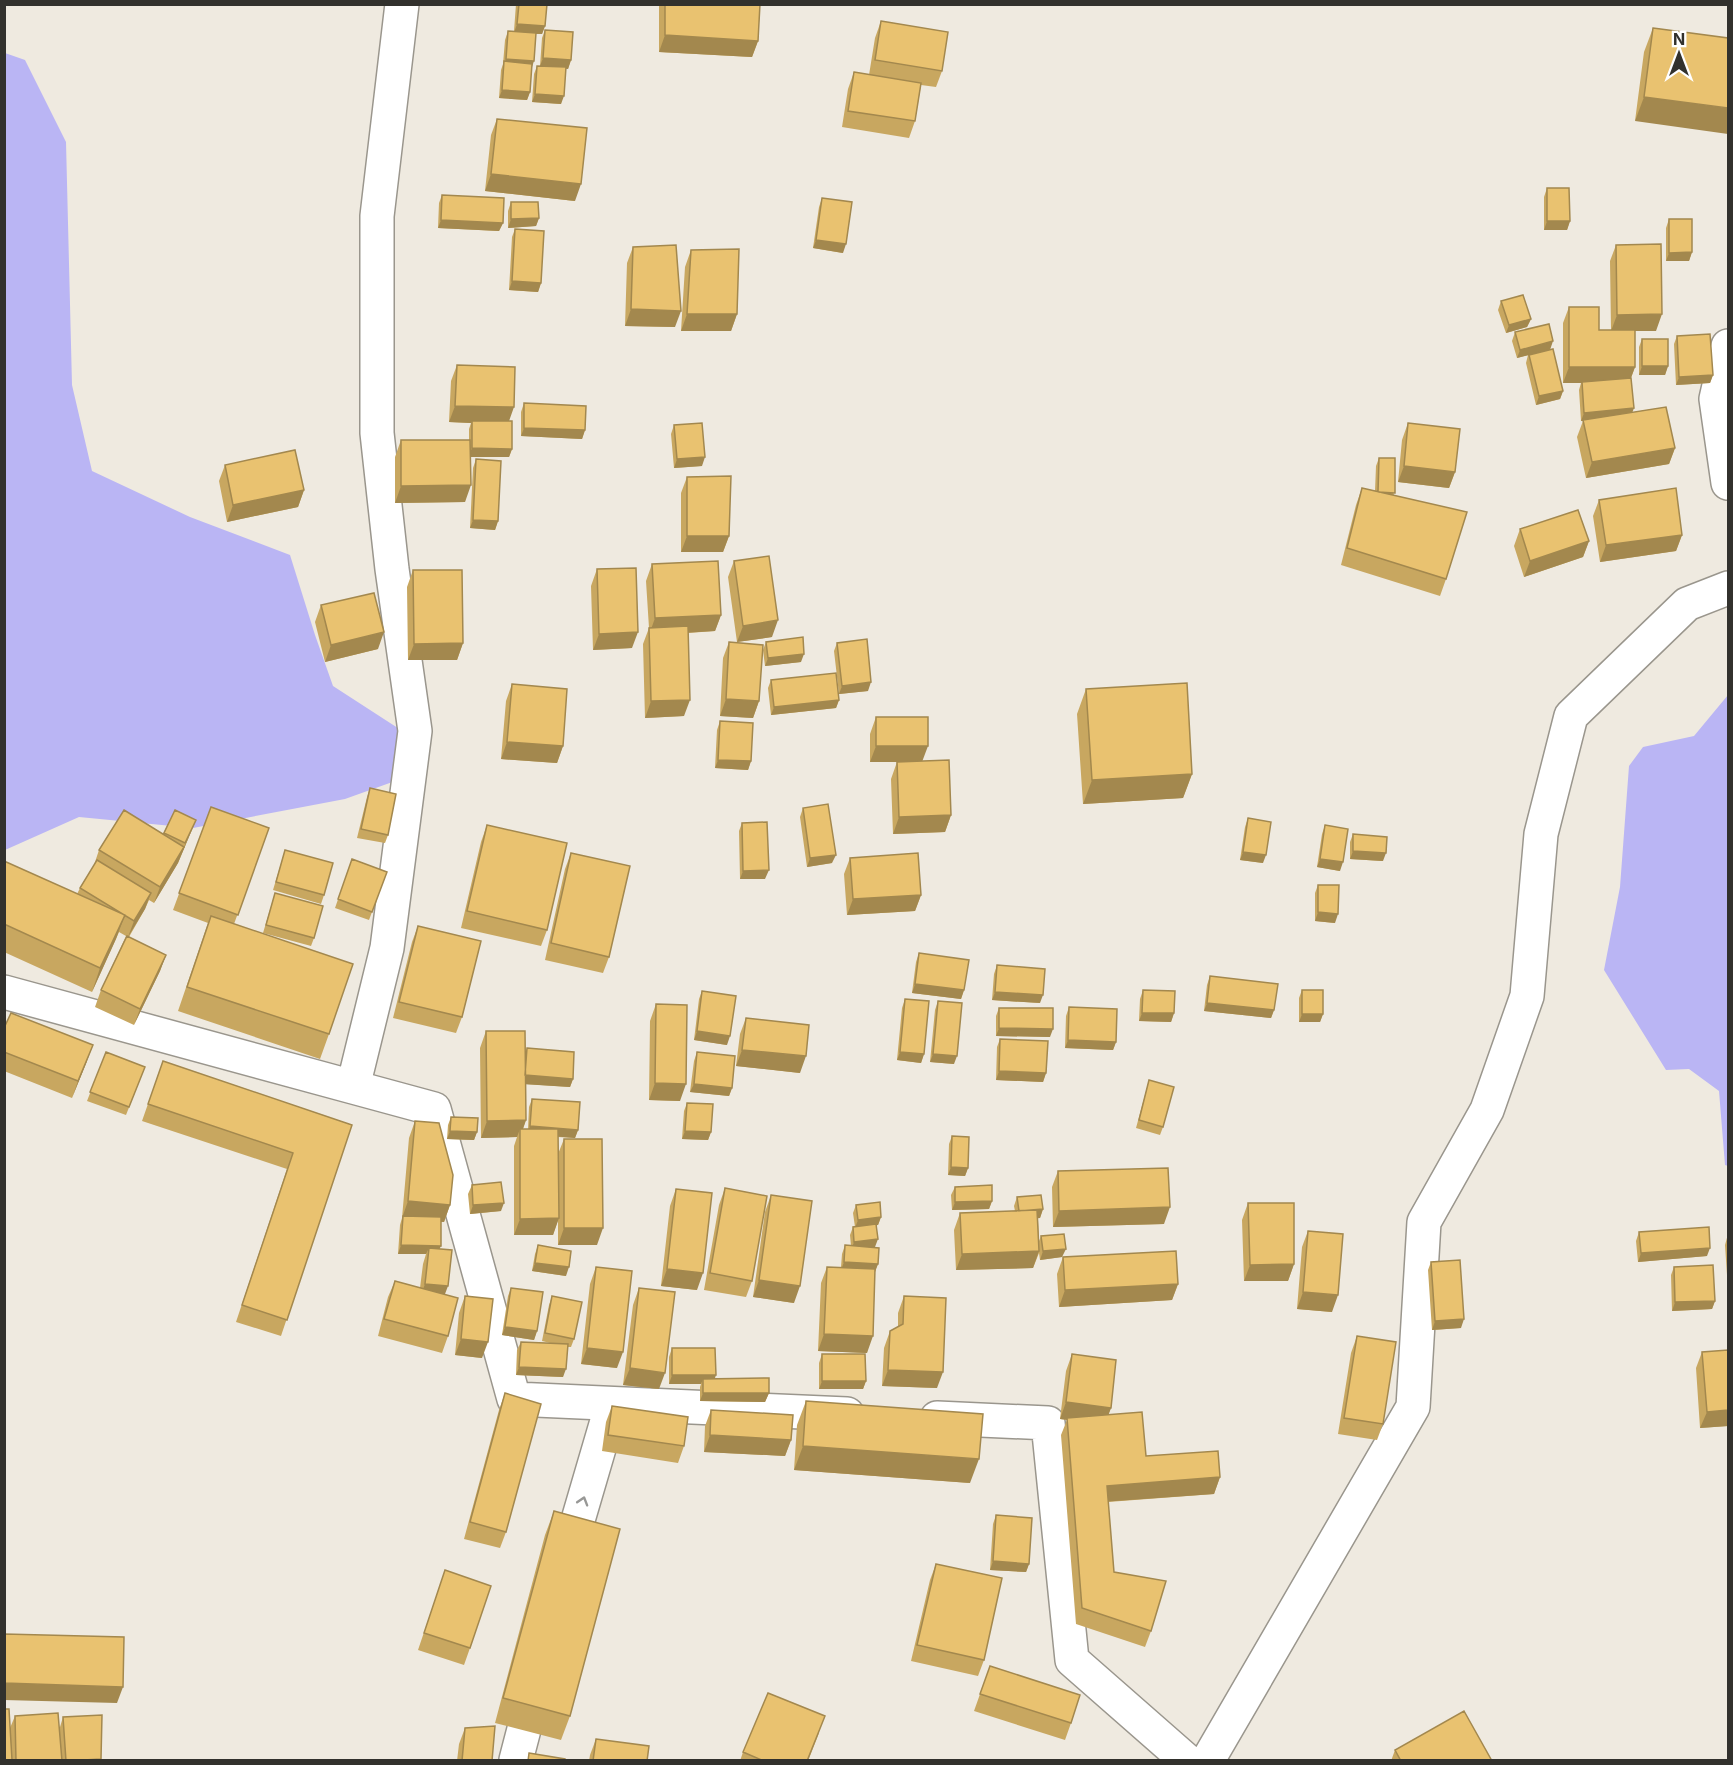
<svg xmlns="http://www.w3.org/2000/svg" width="1733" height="1765" font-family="Inter,sans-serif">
  <rect width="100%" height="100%" fill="#efeae0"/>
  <path fill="#bab5f4" d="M5,53L25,60L66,142L72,385L92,471L190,517L290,555L315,635L333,686L404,732L398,780L345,799L193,828L79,817L5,850Z
    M1728,695V1166L1725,1165L1719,1091L1689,1069L1666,1070L1604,970L1620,887L1629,766L1643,747L1694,736Z"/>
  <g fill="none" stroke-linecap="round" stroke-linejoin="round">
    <defs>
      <path id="street" d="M1728,346L1716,399L1728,483
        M4,992L353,1087L387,948L415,731L392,569L377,433V216L402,4
        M353,1087L434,1109L514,1399L847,1414
        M937,1418L1048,1423L1072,1660L1186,1760
        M566,1561L612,1404
        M516,1760L535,1687
        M1208,1760L1413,1407L1424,1222L1487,1110L1527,996L1541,834L1571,716L1687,604L1728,588"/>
    </defs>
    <use href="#street" stroke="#9a968d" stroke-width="36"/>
    <use href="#street" stroke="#fff" stroke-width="33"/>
  </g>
  <path fill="#c8a760" d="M516,4H547L545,26L542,34H536L531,69L530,92L527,100L499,98L501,70L503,64L505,40L508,31H514Z
    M659,4H760L758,41L752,57L659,52Z
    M881,21L942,71L936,87L921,85L915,121L909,138L842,127L848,89L854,72L869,75L875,38Z
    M1653,28L1728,38L1635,121L1644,52Z
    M545,30L571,60L568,69L566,68L561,104L532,102L534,74L537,66H540L542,38Z
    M497,119L575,201L485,191L491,135Z
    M1547,188L1570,221L1567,230H1544V197Z
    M442,195L503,223L499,231L438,228L439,203Z
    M822,198L843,253L813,248L819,207Z
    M511,202L539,218L536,226L508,228V211Z
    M1669,219L1692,252L1689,261H1666V228Z
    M515,229L541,283L538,292L509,290L512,237Z
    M1616,245L1656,331H1635V367L1631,378L1632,412L1675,448L1669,464L1586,478L1577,437L1583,421H1581L1579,390L1581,383H1563V323L1569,307L1599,330H1611L1610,261Z
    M633,247L675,327L625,326L627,263Z
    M691,250L737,314L731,331H681L685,267Z
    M1501,301L1531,319L1527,327L1506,333L1498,310Z
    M1515,332L1550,350L1563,391L1560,399L1536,405L1526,363L1528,355L1517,358L1512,341Z
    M1677,336L1713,375L1710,383L1676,385L1674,344Z
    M1642,339L1668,366L1665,375H1639V347Z
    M457,365L509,421L512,449L509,457H470L465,502L395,503V457L401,440H469V429L471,423L449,422L451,381Z
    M524,403L585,430L582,439L521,436V412Z
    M1408,423L1455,472L1449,488L1398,482L1402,440Z
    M674,425L702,466L674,468L671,434Z
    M1379,458L1394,495L1446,579L1440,596L1341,565L1356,505L1362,488L1375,491L1376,466Z
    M476,459L498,521L495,530L470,528L473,468Z
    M225,465L304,490L298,507L227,522L219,481Z
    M687,477L729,536L723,552H681V493Z
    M1599,500L1682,535L1676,551L1600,562L1593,516Z
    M1520,529L1589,541L1583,557L1524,577L1514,546Z
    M734,561L772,637L737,642L728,577Z
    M652,564L721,615L715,631L688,633L684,716L645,718L643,644L649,628L646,581Z
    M597,569L632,648L593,650L591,586Z
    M413,570L463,643L457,660H408L407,587Z
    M321,605L378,649L325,662L315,622Z
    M729,642L759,701L753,718L720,716L723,658Z
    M766,642L801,662L765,666L763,650Z
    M837,643L868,691L839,694L834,651Z
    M771,680L839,700L836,708L771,715L768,688Z
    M512,684L563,746L557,763L501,759L506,701Z
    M1086,689L1192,774L1183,798L1083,804L1077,714Z
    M876,717L922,762L951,815L945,832L893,834L891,779L897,762H905H870V734Z
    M720,721L751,761L748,770L715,768L717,730Z
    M370,788L388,835L385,843L357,838L367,797Z
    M211,807L269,828L234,924L329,1034L320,1059L178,1011L208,923L173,910Z
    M803,808L832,863L807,867L800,817Z
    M175,810L196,820L178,863L154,903L149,900L145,909L129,937L166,955L160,971L134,1025L95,1007L101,990L126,936L119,932L92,992L4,952V861L77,894L80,888L94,865L99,850L163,834Z
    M1248,818L1263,863L1240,860L1245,827Z
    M742,823L765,879H740L739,831Z
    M487,825L547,930L541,946L461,928L481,842Z
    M1325,825L1340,871L1317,867L1322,834Z
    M1353,834L1383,861L1350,859V842Z
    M285,850L324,895L321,904L273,890Z
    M571,853L609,957L603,973L545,960L565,869Z
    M850,858L921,895L915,911L847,915L844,874Z
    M352,859L387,872L369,920L335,908Z
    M1318,885L1335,923L1315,921V893Z
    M275,893L314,938L311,946L263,933Z
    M418,926L462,1017L456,1033L393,1018L412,942Z
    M919,953L964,990L961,999L912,993L916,962Z
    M997,965L1040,1003L992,1000L994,974Z
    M1210,976L1274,1010L1271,1018L1204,1011L1207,985Z
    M1143,990L1174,1013L1171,1022L1139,1021L1140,999Z
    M1302,990L1323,1014L1320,1022H1299V998Z
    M702,991L727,1045L694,1040L699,999Z
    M905,999L924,1054L921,1063L897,1060L902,1008Z
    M938,1001L954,1064L930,1062L935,1010Z
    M656,1004L680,1101L649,1100L650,1021Z
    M1069,1007L1116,1042L1113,1050L1065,1048L1066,1016Z
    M999,1008L1050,1037L996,1036V1016Z
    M746,1018L800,1073L736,1066L740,1034Z
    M4,1028L87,1061L72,1098L4,1071Z
    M486,1031L525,1054L527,1048L573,1079L570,1087L525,1084L526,1120L523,1129H528L529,1107L532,1099L578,1130L575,1138L558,1137V1154L564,1139L597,1245H558V1220L553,1235H514V1146L517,1137L481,1138L480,1048Z
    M1000,1039L1046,1073L1043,1082L996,1080L997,1047Z
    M106,1052L145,1067L126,1115L87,1101Z
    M697,1052L732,1088L729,1096L690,1092L694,1061Z
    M163,1061L352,1125L281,1336L236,1322L287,1169L142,1121Z
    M1149,1080L1163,1127L1160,1135L1136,1128Z
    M687,1103L711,1132L708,1140L682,1139L684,1111Z
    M451,1117L477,1132L474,1140L447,1139L448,1125Z
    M415,1121L450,1205L444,1222H441L439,1249L445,1294L448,1336L442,1353L378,1336L388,1297L395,1281L420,1288L423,1264L426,1254H398L400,1225L402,1218L409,1138Z
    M952,1136L968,1168L965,1176L948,1175L949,1144Z
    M1058,1171L1164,1224L1053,1227L1052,1187Z
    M472,1185L501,1211L470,1214L468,1194Z
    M955,1187L992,1201L989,1209L952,1210L951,1195Z
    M725,1188L752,1281L746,1297L704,1290L719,1205Z
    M676,1189L697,1290L661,1286L670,1206Z
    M771,1195L794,1303L753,1297L765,1212Z
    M1017,1197L1043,1209L1040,1218H1038L1039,1241L1041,1236L1062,1257L1040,1260L1039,1253L1033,1268L956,1270L954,1230L960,1213L1015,1211L1014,1206Z
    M1248,1203L1294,1264L1288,1281H1244L1242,1220Z
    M856,1205L881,1217L878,1225H877L874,1248L878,1264L875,1271L867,1353L818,1351L821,1283L827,1267H841L842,1254L845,1245L851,1246L850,1235L853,1227H855L853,1213Z
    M1308,1231L1332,1312L1297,1309L1302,1247Z
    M1639,1232L1707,1256L1638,1262L1636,1241Z
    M1728,1234V1290L1725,1245Z
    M538,1245L566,1276L532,1271L535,1254Z
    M1063,1257L1178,1284L1172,1300L1059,1307L1057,1274Z
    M1431,1262L1461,1328L1432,1330L1428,1270Z
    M596,1267L617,1368L581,1364L590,1284Z
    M1674,1267L1715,1301L1712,1309L1672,1311L1671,1275Z
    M511,1288L537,1331L534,1340L502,1335L508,1296Z
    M639,1288L659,1389L623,1385L633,1305Z
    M465,1296L482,1358L455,1355L459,1313Z
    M552,1296L574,1339L571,1347H567L563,1377L516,1375L517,1350L521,1342L550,1343L542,1341L549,1305Z
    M904,1296L937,1388L882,1386L884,1348L890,1331L898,1327V1313Z
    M1357,1336L1383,1424L1377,1440L1338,1434L1351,1353Z
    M672,1348L715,1379L769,1393L765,1402L700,1401V1387L701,1384H669V1357Z
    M1702,1352L1728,1426L1700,1428L1696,1368Z
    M822,1354L866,1381L863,1389H819V1363Z
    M1072,1354L1111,1408L1108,1415L1146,1456L1220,1477L1214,1494L1108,1502L1114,1572L1151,1631L1145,1647L1076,1624L1061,1435L1067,1420L1060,1419L1066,1371Z
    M505,1393L506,1532L500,1548L464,1539L499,1410Z
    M806,1401L970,1483L794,1470L797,1425Z
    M612,1406L684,1446L678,1463L602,1451L606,1422Z
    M711,1410L791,1440L785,1456L704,1452L705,1426Z
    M554,1511L570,1716L561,1740L495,1723L545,1535Z
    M996,1515L1029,1564L1026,1572L990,1570L993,1524Z
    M936,1564L984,1660L978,1676L911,1661L930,1580Z
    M445,1570L470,1648L464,1665L418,1650Z
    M990,1666L1071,1723L1065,1740L974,1711Z
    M15,1716L60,1727L63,1717L101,1761H4L10,1728Z
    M465,1728L492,1761H457L459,1744Z
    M819,1733L808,1761H740L743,1752Z
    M596,1739L647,1761H589L590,1755Z
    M1395,1750L1492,1761H1391Z"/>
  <path fill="#a3884e" d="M517,24L545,26L542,34L514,33Z
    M665,35L758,41L752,57L659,52Z
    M543,58L571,60L568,69L540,66Z
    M506,59L534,61L531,70L504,65Z
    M502,90L530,92L527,100L499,98Z
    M535,94L564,96L561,104L532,102Z
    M1644,97L1728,108V134L1635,121Z
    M491,174L581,184L575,201L485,191Z
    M539,218L536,226L508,228L511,219Z
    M441,220L503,223L499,231L438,228Z
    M1547,221H1570L1567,230H1544Z
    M816,240L846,244L843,253L813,248Z
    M1692,252L1689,261H1666L1669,253Z
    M512,281L541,283L538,292L509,290Z
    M631,309L681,311L675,327L625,326Z
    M687,314H737L731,331H681Z
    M1662,314L1656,331H1611L1617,315Z
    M1531,319L1527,327L1506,333L1509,325Z
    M1553,341L1550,350L1517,358L1520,350Z
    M1642,366H1668L1665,375H1639Z
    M1569,367H1635L1629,383H1563Z
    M1713,375L1710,383L1676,385L1679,377Z
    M1563,391L1560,399L1536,405L1539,396Z
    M455,406L514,407L508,424L472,421L471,423L449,422Z
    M1634,408L1631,416L1581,421L1584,413Z
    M524,428L585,430L582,439L521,436Z
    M472,448L512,449L509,457H468Z
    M1675,448L1669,464L1586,478L1592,462Z
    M705,457L702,466L674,468L677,459Z
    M1404,466L1455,472L1449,488L1398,482Z
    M471,485L465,502L395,503L401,486Z
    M304,490L298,507L227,522L233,505Z
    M473,520L498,521L495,530L470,528Z
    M1682,535L1676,551L1600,562L1606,545Z
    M687,536H729L723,552H681Z
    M1589,541L1583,557L1524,577L1530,561Z
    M721,615L715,631L649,635L655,618Z
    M778,620L772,637L737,642L743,626Z
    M384,632L378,649L325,662L331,645Z
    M638,632L632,648L593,650L599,634Z
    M463,643L457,660H408L414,644Z
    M804,654L801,662L765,666L768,658Z
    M871,682L868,691L839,694L842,686Z
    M726,699L759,701L753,718L720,716Z
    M690,700L684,716L645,718L651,701Z
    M839,700L836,708L771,715L774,707Z
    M507,742L563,746L557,763L501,759Z
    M876,746H928L922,762H870Z
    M718,760L751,761L748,770L715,768Z
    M1192,774L1183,798L1083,804L1092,780Z
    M951,815L945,832L893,834L899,817Z
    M196,820L178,863L154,903L160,887L184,847Z
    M1353,851L1386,853L1383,861L1350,859Z
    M1243,852L1266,855L1263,863L1240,860Z
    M836,855L832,863L807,867L810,858Z
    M1320,859L1343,862L1340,871L1317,867Z
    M769,870L765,879H740L743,871Z
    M151,893L145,909L128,937L134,921Z
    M921,895L915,911L847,915L853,899Z
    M1318,912L1338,914L1335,923L1315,921Z
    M125,915L116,939L92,992L100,968Z
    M166,955L160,971L134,1025L140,1009Z
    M915,984L964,990L961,999L912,993Z
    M995,992L1043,995L1040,1003L992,1000Z
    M1207,1003L1274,1010L1271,1018L1204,1011Z
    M1142,1013H1174L1171,1022L1139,1021Z
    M1302,1014H1323L1320,1022H1299Z
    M999,1028L1053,1029L1050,1037L996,1036Z
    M697,1031L730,1036L727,1045L694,1040Z
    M1068,1040L1116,1042L1113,1050L1065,1048Z
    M93,1045L87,1061L72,1098L78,1081Z
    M742,1050L806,1056L800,1073L736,1066Z
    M900,1052L924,1054L921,1063L897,1060Z
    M933,1054L957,1056L954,1064L930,1062Z
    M999,1071L1046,1073L1043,1082L996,1080Z
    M525,1075L573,1079L570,1087L522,1084Z
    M655,1083L686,1084L680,1101L649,1100Z
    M694,1084L732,1088L729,1096L690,1092Z
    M526,1120L520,1137V1129L517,1137L481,1138L487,1121Z
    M530,1126L578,1130L575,1138L527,1134Z
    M450,1131L477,1132L474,1140L447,1139Z
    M685,1131L711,1132L708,1140L682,1139Z
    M951,1167L968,1168L965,1176L948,1175Z
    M408,1201L450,1205L444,1222L402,1218Z
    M992,1201L989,1209L952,1210L955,1202Z
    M504,1203L501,1211L470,1214L473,1205Z
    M1170,1207L1164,1224L1053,1227L1059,1211Z
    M1043,1209L1040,1218L1016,1221L1019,1212Z
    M881,1217L878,1225L855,1228L858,1220Z
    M559,1218L553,1235H514L520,1219Z
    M564,1228H603L597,1245H558Z
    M878,1239L875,1247L851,1250L854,1242Z
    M401,1245L441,1246L437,1254L429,1248L426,1254H398Z
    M1710,1248L1707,1256L1638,1262L1641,1253Z
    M1066,1249L1062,1257L1040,1260L1043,1251Z
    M1039,1251L1033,1268L956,1270L962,1254Z
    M844,1262L878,1264L875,1272L841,1270Z
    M535,1263L569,1267L566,1276L532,1271Z
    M1294,1264L1288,1281H1244L1250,1265Z
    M667,1269L703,1273L697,1290L661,1286Z
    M759,1280L800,1286L794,1303L753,1297Z
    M425,1284L448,1286L442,1302L419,1300Z
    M1178,1284L1172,1300L1059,1307L1065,1290Z
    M1303,1292L1338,1295L1332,1312L1297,1309Z
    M1715,1301L1712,1309L1672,1311L1675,1302Z
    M1464,1319L1461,1328L1432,1330L1435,1321Z
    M505,1327L537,1331L534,1340L502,1335Z
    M824,1334L873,1336L867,1353L818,1351Z
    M461,1339L488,1342L482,1358L455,1355Z
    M587,1348L623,1352L617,1368L581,1364Z
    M519,1367L566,1369L563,1377L516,1375Z
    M630,1368L665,1373L659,1389L623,1385Z
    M888,1370L943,1372L937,1388L882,1386Z
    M672,1375H716L713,1384L703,1379L701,1384H669Z
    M822,1381H866L863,1389H819Z
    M703,1393H769L765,1402L700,1401Z
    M1066,1402L1111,1408L1105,1424L1060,1419Z
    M1728,1410V1426L1700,1428L1707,1412Z
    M710,1435L791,1440L785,1456L704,1452Z
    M803,1446L979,1459L970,1483L794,1470Z
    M1220,1477L1214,1494L1101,1502L1107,1486Z
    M993,1561L1029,1564L1026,1572L990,1570Z
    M4,1683L123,1687L117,1703L4,1700Z"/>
  <path fill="#e9c270" stroke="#a3884e" stroke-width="1.5" d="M519,4H547L545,26L517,24Z
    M665,4H760L758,41L665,35Z
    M881,21L948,32L942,71L875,60Z
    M1653,28L1728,38V108L1644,97Z
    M545,30L573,32L571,60L543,58Z
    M508,31L536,33L534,61L506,59Z
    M504,61L532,64L530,92L502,90Z
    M537,66L566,67L564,96L535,94Z
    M854,72L921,83L915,121L848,111Z
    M497,119L587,128L581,184L491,174Z
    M1547,188H1569L1570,221H1547Z
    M442,195L504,198L503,223L441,220Z
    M822,198L852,202L846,244L816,240Z
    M511,202H538L539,218L511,219Z
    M1669,219H1692V252L1669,253Z
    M515,229L544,231L541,283L512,281Z
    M1661,244L1662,314L1617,315L1616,245Z
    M676,245L681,311L631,309L633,247Z
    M739,249L737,314H687L691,250Z
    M1523,295L1531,319L1509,325L1501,301Z
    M1569,307H1599V330H1635V367H1569Z
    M1549,324L1553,341L1520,350L1515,332Z
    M1710,334L1713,375L1679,377L1677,336Z
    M1642,339H1668V366H1642Z
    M1553,349L1563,391L1539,396L1529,355Z
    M457,365L515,367L514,407L455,406Z
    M1631,378L1634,408L1584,413L1582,382Z
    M524,403L586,406L585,430L524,428Z
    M1666,407L1675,448L1592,462L1583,420Z
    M472,421H512V449L472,448Z
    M702,423L705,457L677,459L674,425Z
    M1408,423L1460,429L1455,472L1404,466Z
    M401,440H470L471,485L401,486Z
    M295,450L304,490L233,505L225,465Z
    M1379,458H1395V493L1378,492Z
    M476,459L501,461L498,521L473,520Z
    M731,476L729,536H687V477Z
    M1362,488L1467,512L1446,579L1347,548Z
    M1676,488L1682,535L1606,545L1599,500Z
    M1578,510L1589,541L1530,561L1520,529Z
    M769,556L778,620L743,626L734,561Z
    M718,561L721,615L655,618L652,564Z
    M636,568L638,632L599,634L597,569Z
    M413,570H462L463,643L414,644Z
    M374,593L384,632L331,645L321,605Z
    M688,626L690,700L651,701L649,628Z
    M803,637L804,654L768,658L766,642Z
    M867,639L871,682L842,686L837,643Z
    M729,642L763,645L759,701L726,699Z
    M836,673L839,700L774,707L771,680Z
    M1187,683L1192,774L1092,780L1086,689Z
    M512,684L567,689L563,746L507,742Z
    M876,717H928V746H876Z
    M720,721L753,723L751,761L718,760Z
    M949,760L951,815L899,817L897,762Z
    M370,788L396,794L388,835L361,829Z
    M828,804L836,855L810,858L803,808Z
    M211,807L269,828L238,915L179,893Z
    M124,810L184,847L160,887L99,850Z
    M175,810L196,820L185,843L164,833Z
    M1248,818L1271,822L1266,855L1243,852Z
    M767,822L769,870L743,871L742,823Z
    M487,825L567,843L547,930L467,911Z
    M1325,825L1348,829L1343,862L1320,859Z
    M1353,834L1387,837L1386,853L1353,851Z
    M285,850L333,863L324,895L276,882Z
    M571,853L630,866L609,957L551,943Z
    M918,853L921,895L853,899L850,858Z
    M352,859L387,872L372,912L338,899Z
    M97,860L151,893L134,921L80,888Z
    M4,861L125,915L100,968L4,924Z
    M1318,885H1339L1338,914L1318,912Z
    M275,893L323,906L314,938L266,925Z
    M211,916L353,964L329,1034L187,987Z
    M418,926L481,941L462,1017L399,1002Z
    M127,936L166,955L140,1009L101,990Z
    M919,953L969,960L964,990L915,984Z
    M997,965L1045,969L1043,995L995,992Z
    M1210,976L1278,984L1274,1010L1207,1003Z
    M1143,990L1175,991L1174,1013H1142Z
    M1302,990H1323V1014H1302Z
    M702,991L736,996L730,1036L697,1031Z
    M905,999L929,1001L924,1054L900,1052Z
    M938,1001L962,1003L957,1056L933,1054Z
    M656,1004L687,1005L686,1084L655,1083Z
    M1069,1007L1117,1009L1116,1042L1068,1040Z
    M999,1008H1053V1029L999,1028Z
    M11,1013L93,1045L78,1081L4,1052V1028Z
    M746,1018L809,1025L806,1056L742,1050Z
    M486,1031H525L526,1120L487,1121Z
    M1000,1039L1048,1041L1046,1073L999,1071Z
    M527,1048L574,1052L573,1079L525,1075Z
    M106,1052L145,1067L129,1107L90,1092Z
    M697,1052L735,1056L732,1088L694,1084Z
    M163,1061L352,1125L287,1320L242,1305L293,1153L148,1104Z
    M1149,1080L1174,1087L1163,1127L1139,1120Z
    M532,1099L580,1102L578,1130L530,1126Z
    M687,1103L713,1104L711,1132L685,1131Z
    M451,1117L478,1118L477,1132L450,1131Z
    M415,1121L439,1123L453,1175L450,1205L408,1201Z
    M520,1129H558L559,1218L520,1219Z
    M952,1136L969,1137L968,1168L951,1167Z
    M564,1139H602L603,1228H564Z
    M1168,1168L1170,1207L1059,1211L1058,1171Z
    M501,1182L504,1203L473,1205L472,1185Z
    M992,1185V1201L955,1202V1187Z
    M725,1188L767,1196L752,1281L710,1273Z
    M676,1189L712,1193L703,1273L667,1269Z
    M771,1195L812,1201L800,1286L759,1280Z
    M1041,1195L1043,1209L1019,1211L1017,1197Z
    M880,1202L881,1217L858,1220L856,1205Z
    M1248,1203H1294V1264L1250,1265Z
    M1037,1210L1039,1251L962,1254L960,1213Z
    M403,1216L441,1217V1246L401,1245Z
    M876,1224L878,1239L854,1242L853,1227Z
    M1709,1227L1710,1248L1641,1253L1639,1232Z
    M1308,1231L1343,1234L1338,1295L1303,1292Z
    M1064,1234L1066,1249L1043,1251L1041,1236Z
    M538,1245L571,1251L569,1267L535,1263Z
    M845,1245L879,1248L878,1264L844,1262Z
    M429,1248L452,1250L448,1286L425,1284Z
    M1176,1251L1178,1284L1065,1290L1063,1257Z
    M1460,1260L1464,1319L1435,1321L1431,1262Z
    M1713,1265L1715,1301L1675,1302L1674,1267Z
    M596,1267L632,1271L623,1352L587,1348Z
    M827,1267L875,1269L873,1336L824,1334Z
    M395,1281L458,1298L448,1336L384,1319Z
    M511,1288L543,1292L537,1331L505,1327Z
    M639,1288L675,1292L665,1373L630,1368Z
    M465,1296L493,1299L488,1342L461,1339Z
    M552,1296L582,1302L574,1339L545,1333Z
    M904,1296L946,1298L943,1372L888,1370L890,1331L903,1324Z
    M1357,1336L1396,1342L1383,1424L1344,1418Z
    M521,1342L568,1344L566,1369L519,1367Z
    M672,1348H715L716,1375H672Z
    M1728,1350V1410L1707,1412L1702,1352Z
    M822,1354H865L866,1381H822Z
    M1072,1354L1116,1360L1111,1408L1066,1402Z
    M769,1378V1393H703V1379Z
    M505,1393L541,1404L506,1532L470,1522Z
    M806,1401L983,1414L979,1459L803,1446Z
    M612,1406L688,1417L684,1446L608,1435Z
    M711,1410L793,1415L791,1440L710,1435Z
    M1142,1412L1146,1456L1218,1451L1220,1477L1107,1486L1114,1572L1166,1581L1151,1631L1082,1608L1067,1418Z
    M554,1511L620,1529L570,1716L503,1698Z
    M996,1515L1032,1518L1029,1564L993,1561Z
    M936,1564L1002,1578L984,1660L917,1645Z
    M445,1570L491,1586L470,1648L424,1633Z
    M4,1634L124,1637L123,1687L4,1683Z
    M990,1666L1080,1695L1071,1723L980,1694Z
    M768,1693L825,1716L807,1761H764L743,1752Z
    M4,1709H9L12,1760L4,1761Z
    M1464,1711L1492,1761H1401L1395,1750Z
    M58,1713L62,1761H16L15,1716Z
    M102,1715L101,1759L66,1761L63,1717Z
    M495,1726L492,1761H462L465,1728Z
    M596,1739L649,1746L647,1761H593Z
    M529,1753L565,1759V1761H528Z"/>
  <defs><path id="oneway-chevron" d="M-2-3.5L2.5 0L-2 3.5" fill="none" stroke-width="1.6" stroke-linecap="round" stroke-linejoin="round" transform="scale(1.5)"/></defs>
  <use stroke="#989896" href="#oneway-chevron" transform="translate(583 1501) rotate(-73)"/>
  <rect width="1733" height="1765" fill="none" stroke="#32312d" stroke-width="12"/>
  <g transform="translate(1679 54)" stroke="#ffffff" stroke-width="4.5" paint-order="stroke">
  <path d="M0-4.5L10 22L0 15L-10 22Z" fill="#32312d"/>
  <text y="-9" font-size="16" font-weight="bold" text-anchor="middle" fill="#32312d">N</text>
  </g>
</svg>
